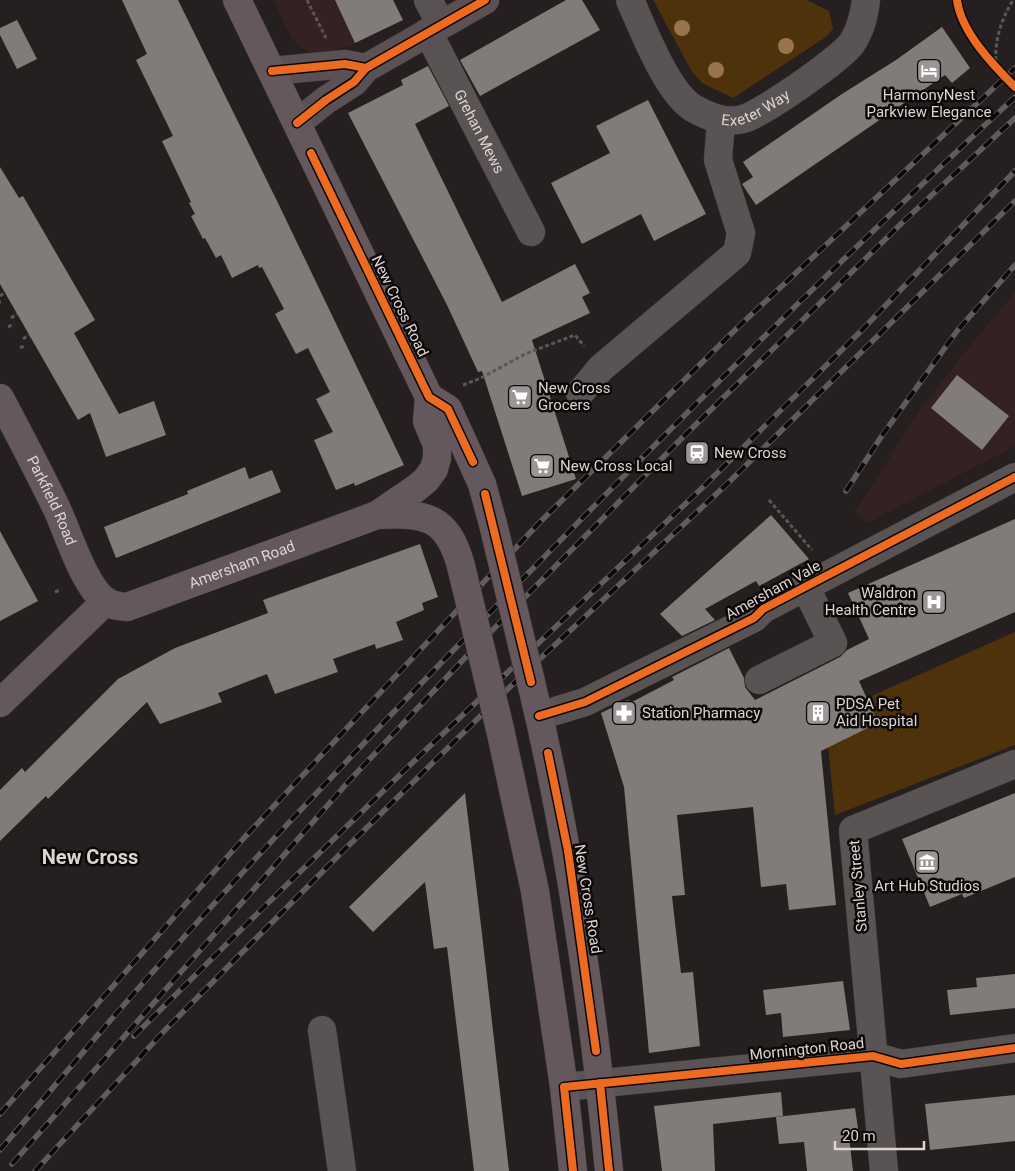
<svg xmlns="http://www.w3.org/2000/svg" width="1015" height="1171" font-family="Roboto,sans-serif">
  <rect width="100%" height="100%" fill="#261f1f"/>
  <path fill="#342222" d="M273,0H393L403,20L355,43L322,55L311,53L302,48L292,39Z
    M1015,292V446L867,523L855,511L921,409L972,343Z"/>
  <path fill="#4e320c" d="M653,0H807L829,11L833,29L826,37L733,98L702,83L691,70Z
    M1015,632V745L835,815L828,747L878,723L867,698Z"/>
  <path fill="#817b7a" d="M122,0H178L278,203L404,465L355,486L354,483L336,490L314,440L333,432L316,399L330,392L308,348L296,354L275,314L284,309L262,267L259,268L258,265L232,278L221,255L216,258L205,238L203,239L191,216L195,214L189,203L191,202L162,141L173,136L136,60L147,54Z
    M335,0H393L403,20L355,43Z
    M566,0H582L600,30L480,96L460,60Z
    M17,20L37,59L17,69L0,35V28Z
    M942,27L970,68L952,83L945,75L756,205L742,184L753,177L743,162L842,94L896,60Z
    M428,66L449,106L415,124L502,302L575,264L590,293L582,297L590,313L532,340L576,479L522,496L482,371L478,372L447,305L348,113L403,85L401,80Z
    M648,100L706,214L654,241L641,214L582,244L551,183L610,153L596,126Z
    M0,167L19,198L23,196L95,320L74,333L119,414L154,401L166,435L106,457L90,413L78,420L0,284Z
    M957,375L1009,416L982,450L931,408Z
    M245,467L249,479L272,470L281,492L116,558L104,527L188,494L187,491Z
    M771,515L809,559L759,586L756,581L705,609L715,620L682,636L660,614Z
    M1015,519V612L859,681L878,723L821,751L836,905L789,910L786,884L761,887L753,807L677,815L685,895L672,896L675,923L681,973L693,972L700,1046L649,1053L624,787L601,713L628,700L630,703L674,680L672,677L729,648L744,678L745,687L755,700L840,657L847,650L869,639L848,593Z
    M0,531L38,601L0,621Z
    M420,544L438,597L422,603L424,610L396,622L403,640L376,649L375,644L333,659L338,672L275,694L267,674L218,693L222,702L160,724L147,702L48,799L46,796L0,841V790L22,768L25,772L118,679L175,648L268,613L263,600Z
    M465,793L482,934L509,1171H474L447,947L434,949L425,882L373,932L349,907Z
    M1015,793V877L964,898L962,894L930,907L902,839Z
    M1015,974V1008L950,1015L947,990L977,987L976,978Z
    M843,981L850,1030L783,1037L781,1013L766,1015L763,990Z
    M781,1092L783,1116L713,1124L715,1171H662L654,1106Z
    M1015,1095V1141L930,1150L925,1104Z
    M855,1108L859,1135L849,1136L853,1171H807L804,1142L779,1144L776,1117Z"/>
  <g fill="none" stroke-linecap="round" stroke-linejoin="round">
    <defs>
      <g id="minor">
        <path d="M428,0L441,24"/>
        <path id="s1" d="M630,0C643,29 667,92 693,108C707,116 726,124 743,119C762,114 842,58 852,43C861,29 864,16 866,0"/>
        <path id="s2" d="M428,32L531,232"/>
        <path d="M580,393L601,368L737,253L741,233L718,160L721,121"/>
        <path d="M759,680L833,643L805,586"/>
        <path d="M539,716L585,702L754,618L763,609L1015,477"/>
        <path d="M322,1030L342,1171"/>
        <path d="M564,1087L873,1056L901,1064L1015,1048"/>
        <path d="M884,1171L853,830L1015,764"/>
      </g>
      <path id="major" d="M272,71L345,64L366,68
        M297,123L326,100L354,82L366,68L485,0"/>
      <g id="highway">
        <path d="M237,0L429,397L448,409L482,484L493,524"/>
        <path id="s3" d="M0,398C19,434 38,470 56,507C68,532 83,584 105,601C112,606 119,606 127,607L377,515L415,489L426,480L434,469L437,458V445L427,421L429,397"/>
        <path d="M377,515C425,513 447,515 461,566"/>
        <path d="M531,682C570,843 593,1006 609,1171"/>
        <path d="M0,703L106,601"/>
        <path d="M500,729L535,891L564,1087L573,1171"/>
      </g>
    </defs>
    <use href="#minor" stroke="#403a3a" stroke-width="29"/>
    <use href="#major" stroke="#403a3a" stroke-width="29"/>
    <use href="#highway" stroke="#403a3a" stroke-width="29"/>
    <path stroke="#5c5757" stroke-width="3" stroke-dasharray="4 2.5" stroke-linecap="butt" d="M307,0L326,38
      M996,67C994,42 1000,22 1013,0
      M0,296L4,293
      M0,302H1
      M11,318L17,314
      M8,327L14,324
      M23,339L29,335
      M20,348L26,345
      M463,385L481,378L525,354L575,335L584,346
      M769,500L812,550
      M55,592L60,590"/>
    <use href="#minor" stroke="#5a5353" stroke-width="28"/>
    <use href="#major" stroke="#5b5053" stroke-width="28"/>
    <use href="#highway" stroke="#64585c" stroke-width="28"/>
    <defs>
      <path id="rail" d="M846,491L881,437L957,331L1015,265
        M134,1036L268,903L410,765L701,489L862,330L1015,171
        M0,1114L243,839L540,522L736,329L1015,68
        M0,1150C43,1100 85,1049 129,999C240,872 357,749 475,628C651,446 830,269 1015,97
        M12,1164L349,781L461,662L683,437L905,220L1015,118
        M35,1171L166,1029L345,849L512,685L728,483L1015,201"/>
    </defs>
    <use href="#rail" stroke="#615b5b" stroke-width="5.5"/>
    <use href="#rail" stroke="#0d0808" stroke-width="4" stroke-dasharray="11" stroke-linecap="butt"/>
    <defs>
      <path id="highway-bridge" d="M493,524L531,682
        M461,566L500,729"/>
    </defs>
    <use href="#highway-bridge" stroke="#403a3a" stroke-width="29" stroke-linecap="butt"/>
    <use href="#highway-bridge" stroke="#64585c" stroke-width="28"/>
    <defs>
      <path id="cycleway" d="M957,0C961,32 993,65 1015,87
        M272,71L345,64L366,68
        M297,123L326,100L354,82L366,68L485,0
        M311,153L429,397L448,409L473,462
        M485,494L531,682
        M539,716L585,702L754,618L763,609L1015,477
        M548,753L568,851L596,1051
        M600,1083L609,1171
        M573,1171L564,1087L873,1056L901,1064L1015,1048"/>
    </defs>
    <use href="#cycleway" stroke="#0d0808" stroke-width="11"/>
    <use href="#cycleway" stroke="#ed6a23" stroke-width="8"/>
  </g>
  <g fill="#997349">
    <circle cx="682" cy="28" r="8"/>
    <circle cx="786" cy="46" r="8"/>
    <circle cx="716" cy="70" r="8"/>
  </g>
  <defs>
    <symbol id="hotel-square" viewBox="-11 -11 22 22"><rect x="-9" y="-9" width="18" height="18" rx="4" fill="#9d9595" stroke="#0d0808"/><path d="M-6-4.5h1.5V1H6V5H4.5V3h-9V5H-6ZM-4 0a1.8 1.8 0 1 1 3.6 0ZM.5 0V-2.5h3Q6-2.5 6 0Z" fill="#fff"/></symbol>
    <symbol id="supermarket-square" viewBox="-11 -11 22 22"><rect x="-9" y="-9" width="18" height="18" rx="4" fill="#9d9595" stroke="#0d0808"/><path d="M-6-5.5h2.5l.6 2H6L4.5 2H-2.5L-4.4-4H-6ZM-1.5 3.2a1.3 1.3 0 1 0 .1 0ZM3 3.2a1.3 1.3 0 1 0 .1 0Z" fill="#fff"/></symbol>
    <symbol id="station-square" viewBox="-11 -11 22 22"><rect x="-9" y="-9" width="18" height="18" rx="4" fill="#9d9595" stroke="#0d0808"/><path d="M-3-6H3Q5-6 5-4V2Q5 4 3 4L4.5 6H3L1.5 4h-3L-3 6H-4.5L-3 4Q-5 4-5 2V-4Q-5-6-3-6ZM-3.5-4v3h7v-3ZM-3.5 1v1.5H-2V1ZM2 1v1.5H3.5V1Z" fill="#fff"/></symbol>
    <symbol id="hospital-square" viewBox="-11 -11 22 22"><rect x="-9" y="-9" width="18" height="18" rx="4" fill="#9d9595" stroke="#0d0808"/><path d="M-5-5h3v3.5h4V-5h3V5h-3V1.5h-4V5h-3Z" fill="#fff"/></symbol>
    <symbol id="pharmacy-square" viewBox="-11 -11 22 22"><rect x="-9" y="-9" width="18" height="18" rx="4" fill="#9d9595" stroke="#0d0808"/><path d="M-2-6h4v4h4v4h-4v4h-4v-4h-4v-4h4Z" fill="#fff"/></symbol>
    <symbol id="building-square" viewBox="-11 -11 22 22"><rect x="-9" y="-9" width="18" height="18" rx="4" fill="#9d9595" stroke="#0d0808"/><path d="M-4-6H4V6H1V3H-1V6H-4ZM-2.5-4.3h1.7v1.8h-1.7ZM.8-4.3h1.7v1.8H.8ZM-2.5-1h1.7V.8h-1.7ZM.8-1h1.7V.8H.8Z" fill="#fff"/></symbol>
    <symbol id="museum-square" viewBox="-11 -11 22 22"><rect x="-9" y="-9" width="18" height="18" rx="4" fill="#9d9595" stroke="#0d0808"/><path d="M0-6L6-3V-2H-6V-3ZM-5-1h2V3h-2ZM-1-1h2V3h-2ZM3-1h2V3H3ZM-6 4H6V6H-6Z" fill="#fff"/></symbol>
  </defs>
  <g fill-rule="evenodd">
    <use href="#hotel-square" x="915" y="57" width="28" height="28"/>
    <use href="#supermarket-square" x="506" y="383" width="28" height="28"/>
    <use href="#station-square" x="683" y="439" width="28" height="28"/>
    <use href="#supermarket-square" x="528" y="452" width="28" height="28"/>
    <use href="#hospital-square" x="920" y="588" width="28" height="28"/>
    <use href="#pharmacy-square" x="610" y="699" width="28" height="28"/>
    <use href="#building-square" x="804" y="699" width="28" height="28"/>
    <use href="#museum-square" x="913" y="848" width="28" height="28"/>
  </g>
  <g text-anchor="middle" dominant-baseline="central" stroke-width="5" stroke-linejoin="round" paint-order="stroke">
    <g font-size="15" fill="#ddd4d4" stroke="#0d0808" text-anchor="start">
      <text x="929" y="95" text-anchor="middle">HarmonyNest<tspan x="929" dy="17">Parkview Elegance</tspan></text>
      <text x="538" y="388">New Cross<tspan x="538" dy="17">Grocers</tspan></text>
      <text x="714" y="453">New Cross</text>
      <text x="560" y="466">New Cross Local</text>
      <text x="916" y="593" text-anchor="end">Waldron<tspan x="916" dy="17">Health Centre</tspan></text>
      <text x="836" y="704">PDSA Pet<tspan x="836" dy="17">Aid Hospital</tspan></text>
      <text x="642" y="713">Station Pharmacy</text>
      <text x="927" y="886" text-anchor="middle">Art Hub Studios</text>
    </g>
    <g font-size="15" fill="#ddd4d4" stroke="#0d0808">
      <text stroke="none"><textPath href="#s1" startOffset="194">Exeter Way</textPath></text>
      <text stroke="none"><textPath href="#s2" startOffset="112">Grehan Mews</textPath></text>
      <text transform="translate(400 306) rotate(64)">New Cross Road</text>
      <text stroke="none"><textPath href="#s3" startOffset="115">Parkfield Road</textPath></text>
      <text stroke="none"><textPath href="#s3" startOffset="375">Amersham Road</textPath></text>
      <text transform="translate(773 590) rotate(-29)">Amersham Vale</text>
      <text transform="translate(858 886) rotate(-95)">Stanley Street</text>
      <text transform="translate(588 899) rotate(81)">New Cross Road</text>
      <text transform="translate(807 1049) rotate(-6)">Mornington Road</text>
    </g>
    <g font-size="20" font-weight="bold" fill="#ddd4d4" stroke="#0d0808">
      <text x="90" y="857">New Cross</text>
    </g>
  </g>
  <path d="M835 1141v8h89v-8" fill="none" stroke="#ddd4d4" stroke-width="2.5"/>
  <text x="842" y="1141" font-size="15" fill="#ddd4d4" stroke="#0d0808" stroke-width="4" paint-order="stroke">20 m</text>
</svg>
